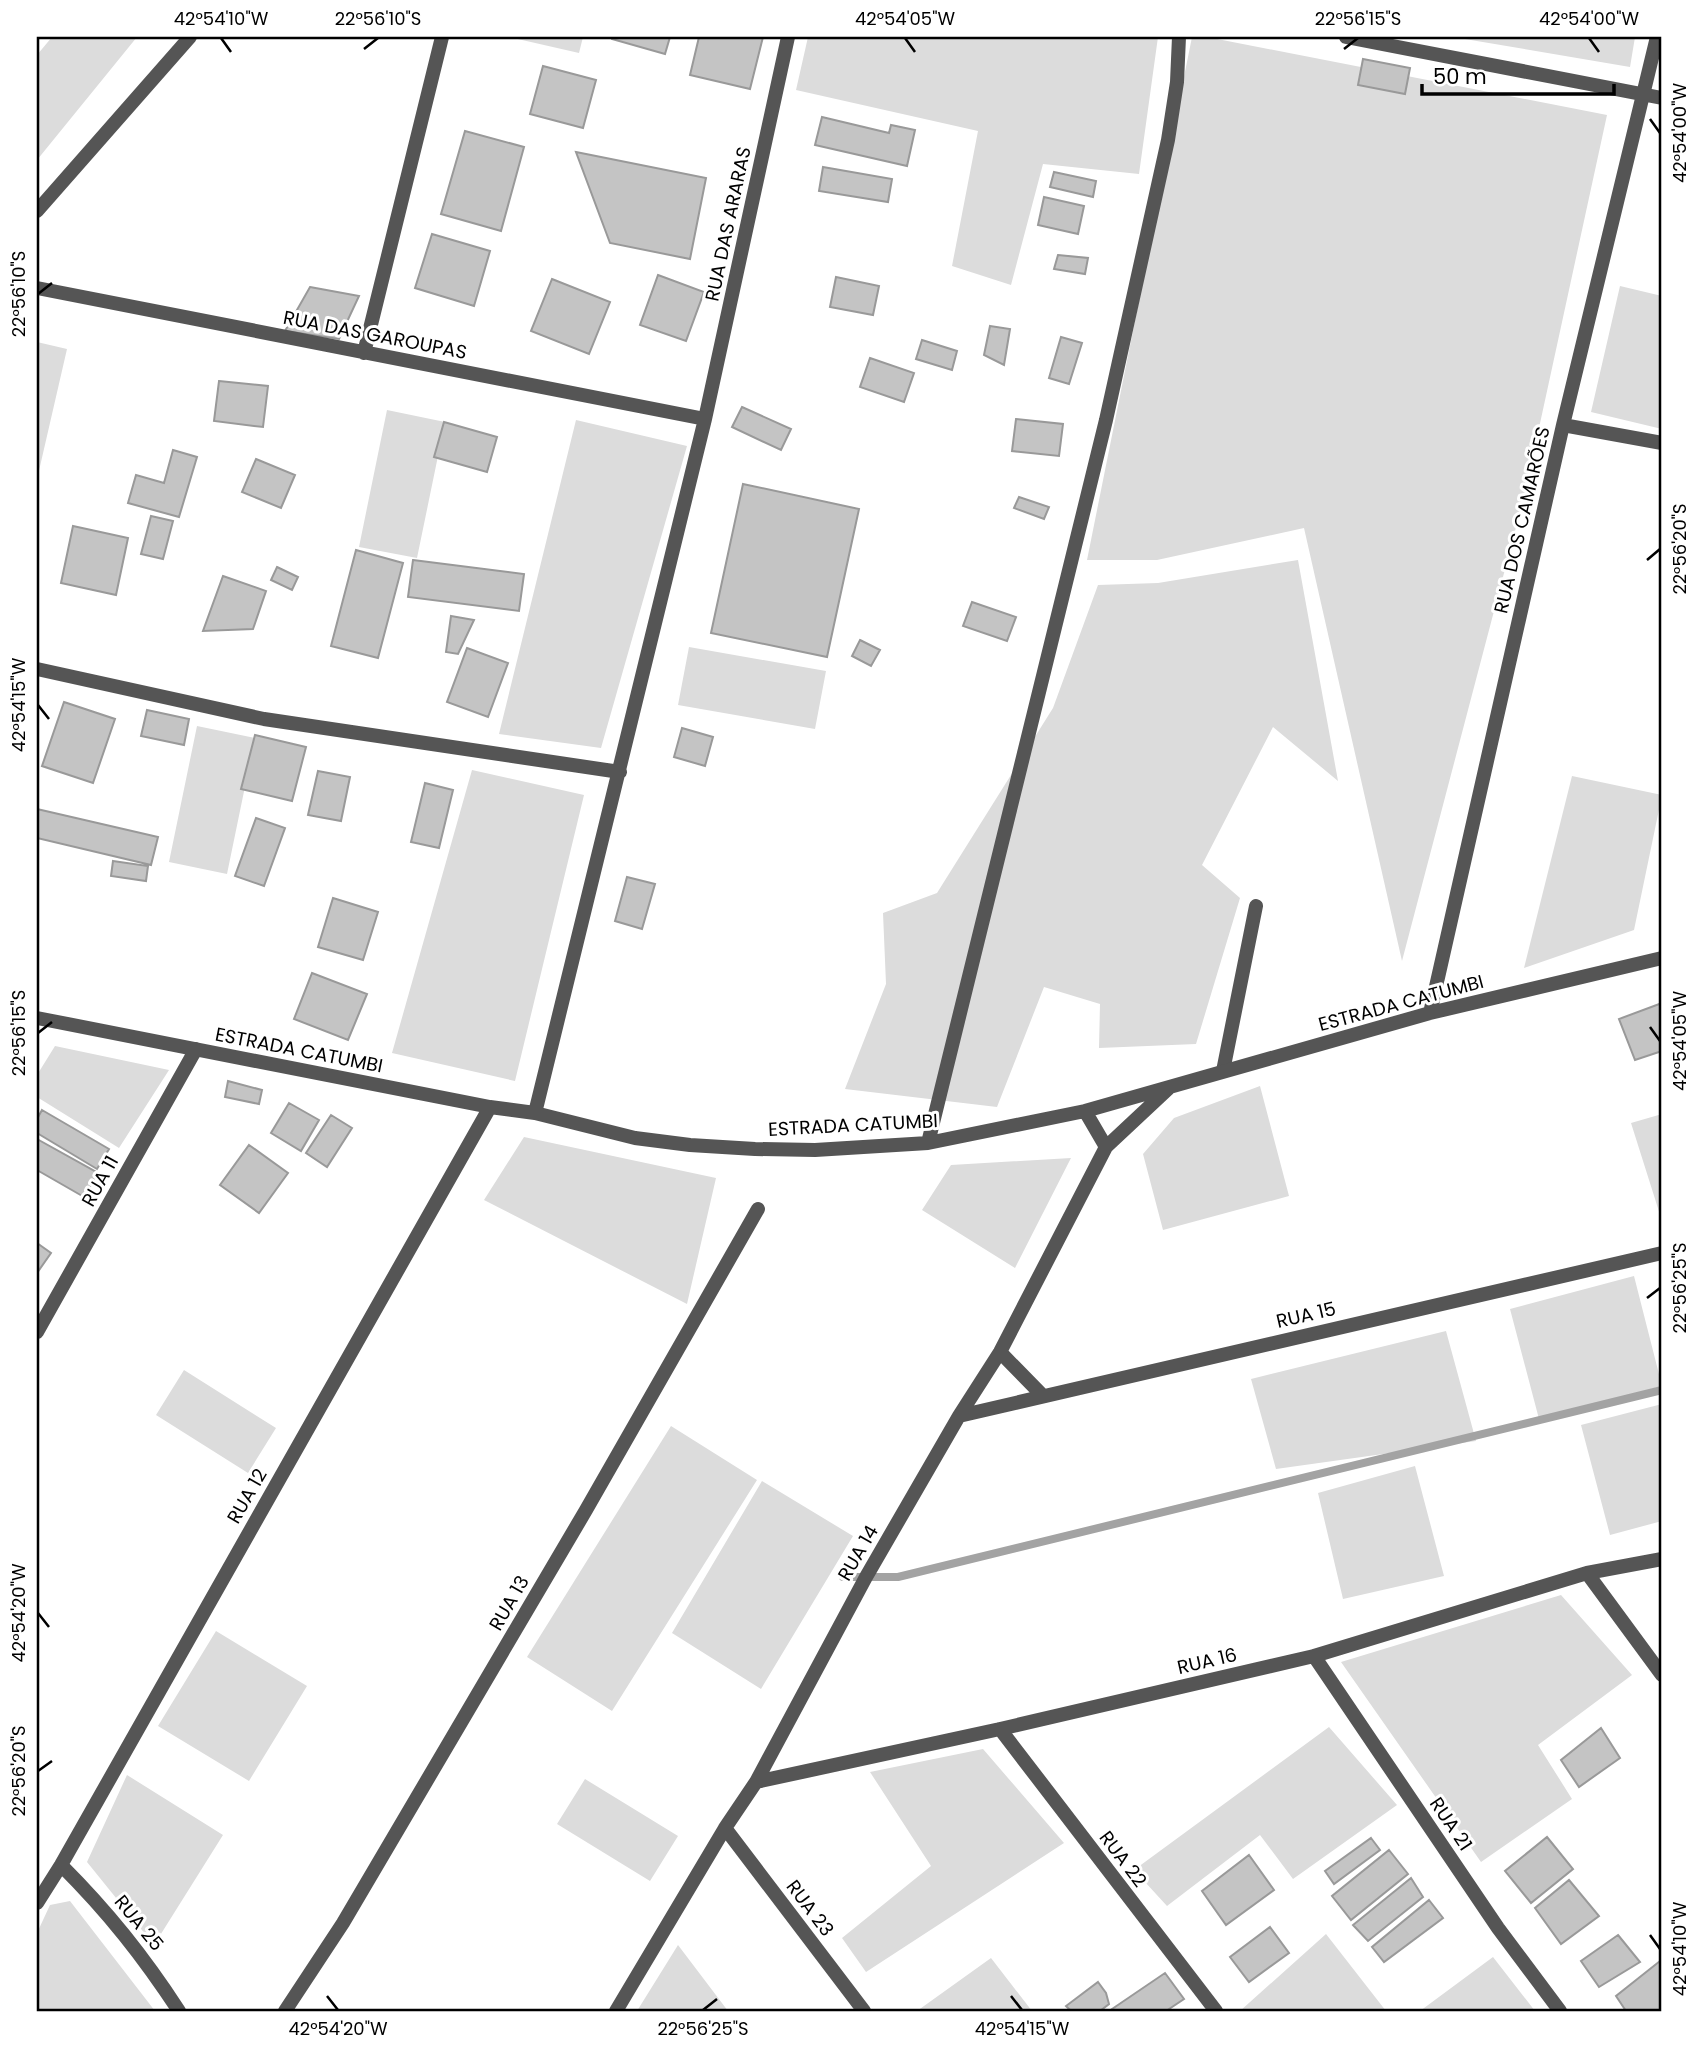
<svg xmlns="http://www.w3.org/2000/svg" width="1699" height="2048" font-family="Poppins,sans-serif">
  <rect width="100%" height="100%" fill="#fff"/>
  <path fill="#dcdcdc" d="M52,37H137L37,160V55Z
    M509,37H583L579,53Z
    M808,37H1158L1139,174L1043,164L1011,285L952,266L978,131L796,90Z
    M1192,37H1207L1607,115L1524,497L1402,961L1304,528L1157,560H1087Z
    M1453,37H1635L1630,67Z
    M1620,286L1662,296V429L1591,412Z
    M37,342L67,349L38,475L37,474Z
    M387,410L445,422L417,558L359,547Z
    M576,420L687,446L601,748L499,734Z
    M1298,560L1338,781L1273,727L1202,865L1240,898L1196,1044L1099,1048L1100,1004L1044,987L997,1107L845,1089L886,984L883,913L937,893L1053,708L1098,585L1158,583Z
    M689,647L826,671L815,729L678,705Z
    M197,726L255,738L227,874L169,862Z
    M472,770L584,795L515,1081L392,1053Z
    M1572,776L1662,795L1634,930L1524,968Z
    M55,1046L169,1070L119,1148L37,1097V1075Z
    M1260,1086L1289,1196L1163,1230L1143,1154L1174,1118Z
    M1662,1114V1221L1631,1123Z
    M524,1137L716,1178L687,1304L484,1200Z
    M1071,1158L1015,1268L922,1210L951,1165Z
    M1634,1276L1662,1386L1539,1419L1510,1309Z
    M1446,1331L1476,1441L1276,1469L1251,1379Z
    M184,1370L276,1428L248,1473L156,1415Z
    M1662,1404V1521L1610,1535L1581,1425Z
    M671,1426L757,1480L612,1711L527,1657Z
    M1415,1466L1444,1576L1343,1599L1318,1493Z
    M762,1481L853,1536L761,1689L672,1633Z
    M1561,1595L1632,1675L1538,1745L1572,1799L1481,1862L1341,1662Z
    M216,1631L307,1686L249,1781L158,1726Z
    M1329,1727L1397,1805L1293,1879L1260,1835L1167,1906L1134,1870Z
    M983,1749L1064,1843L866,1972L842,1938L931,1866L870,1772Z
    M127,1775L223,1835L154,1945L87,1862Z
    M585,1779L678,1836L650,1881L557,1824Z
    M70,1901L155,2011H37V1933L50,1905Z
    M1326,1934L1386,2011H1240Z
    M678,1945L728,2011H637Z
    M1493,1957L1535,2011H1420Z
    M991,1958L1032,2011H917Z"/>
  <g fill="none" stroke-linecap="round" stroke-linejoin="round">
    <path stroke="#a3a3a3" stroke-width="8" d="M843,1577H898L1662,1390"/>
  </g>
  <path fill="#c4c4c4" stroke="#999" stroke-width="2" d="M612,37H670L665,54L612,39Z
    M699,37H763L750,89L690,75Z
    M1363,59L1410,68L1405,94L1358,85Z
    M543,66L596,80L583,128L530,114Z
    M822,117L889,133L891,125L915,130L907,166L815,145Z
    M465,131L524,147L501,231L441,214Z
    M576,152L706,178L690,259L610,243Z
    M823,167L892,179L888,202L819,191Z
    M1054,172L1096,181L1093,197L1050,187Z
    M1044,197L1084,206L1078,234L1038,225Z
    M432,234L490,251L474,306L415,288Z
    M1058,255L1088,258L1085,274L1054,269Z
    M658,275L704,292L686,341L640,325Z
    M836,277L879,286L873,315L830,307Z
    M552,279L610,302L589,354L531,331Z
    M310,287L359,296L339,339L285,331Z
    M990,326L1010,329L1004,365L984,355Z
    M1061,337L1082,343L1069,384L1049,378Z
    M922,340L957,351L952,370L916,359Z
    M870,358L914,373L904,402L860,387Z
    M219,381L268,386L263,427L214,421Z
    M742,407L791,429L781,450L732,427Z
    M1016,419L1063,424L1059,456L1012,451Z
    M444,422L497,437L487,472L434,457Z
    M173,450L197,457L179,517L128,503L136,475L164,483Z
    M256,459L295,475L281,508L242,492Z
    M743,484L859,509L827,657L711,633Z
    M1019,497L1049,507L1044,519L1014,508Z
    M151,516L173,521L163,559L141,554Z
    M73,526L128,538L116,595L61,583Z
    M356,550L403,563L378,658L331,646Z
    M413,560L524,574L519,611L408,597Z
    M277,567L298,577L292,590L271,580Z
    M223,576L266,591L253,629L203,631Z
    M972,602L1016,617L1007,641L963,626Z
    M451,616L474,620L458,654L446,652Z
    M860,640L880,650L871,666L852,656Z
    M467,648L508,663L488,717L447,702Z
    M64,702L115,719L93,783L42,766Z
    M147,710L189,719L184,745L141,736Z
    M682,728L713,737L705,766L674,757Z
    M255,735L306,747L292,801L241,789Z
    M318,771L350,777L341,821L308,815Z
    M425,783L453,790L439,848L411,842Z
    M37,809L158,837L151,865L37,838Z
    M256,818L285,828L264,886L235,876Z
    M113,861L148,866L146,881L111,876Z
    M627,877L655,884L642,929L615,921Z
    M333,898L378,912L363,960L318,947Z
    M312,973L367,994L348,1040L294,1019Z
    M1662,1003V1051L1635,1060L1619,1019Z
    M228,1081L262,1090L259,1104L225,1097Z
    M289,1103L319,1120L301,1151L271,1133Z
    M42,1110L109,1149L97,1169L37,1133V1119Z
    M331,1115L352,1128L327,1167L306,1153Z
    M37,1139L98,1173L84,1197L37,1170Z
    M249,1145L288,1173L259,1213L220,1185Z
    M37,1243L51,1253L37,1273Z
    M1601,1728L1620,1758L1579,1787L1561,1760Z
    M1547,1837L1573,1869L1531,1903L1505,1871Z
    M1371,1838L1380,1850L1334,1884L1325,1871Z
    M1389,1850L1408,1874L1351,1920L1332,1896Z
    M1249,1855L1274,1890L1226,1925L1202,1891Z
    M1411,1878L1423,1897L1368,1941L1353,1925Z
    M1569,1880L1599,1916L1561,1944L1535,1908Z
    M1429,1900L1443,1918L1384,1962L1372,1947Z
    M1270,1927L1289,1953L1249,1982L1230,1957Z
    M1618,1935L1640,1962L1599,1987L1581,1961Z
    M1660,1961L1662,1963V2011H1626L1616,1996Z
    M1165,1973L1184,1999L1166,2011H1113L1112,2009Z
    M1098,1982L1106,1993L1109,2004L1100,2011H1071L1066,2006Z"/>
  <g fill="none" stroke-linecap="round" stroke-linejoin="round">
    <path stroke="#555" stroke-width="14" d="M1223,1071L1256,906"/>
    <path stroke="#555" stroke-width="14" d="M1346,37L1662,98
      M37,211L190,37
      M37,288L705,419
      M364,353L442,37
      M1563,425L1662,443
      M37,669L264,719L620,772
      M1430,1013L1563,425L1657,37
      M37,1018L490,1107L535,1113L635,1138L690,1145L755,1149L815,1150L928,1143L1085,1111L1430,1013L1662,958
      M1085,1111L1106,1147
      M535,1113L705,419L788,37
      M928,1143L1106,420L1168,140L1177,82L1179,37
      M37,1332L196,1049
      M1000,1352L1043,1396
      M959,1416L1662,1253
      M1587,1573L1662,1675
      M1314,1656L1498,1928L1560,2011
      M1000,1729L1216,2011
      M756,1782L1000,1729L1314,1656L1587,1573L1662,1559
      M725,1828L864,2011
      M61,1865C108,1912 143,1956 179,2011
      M37,1903L61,1865L490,1107
      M285,2011L343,1923L586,1510L758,1209
      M616,2011L725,1828L756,1782L866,1577L959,1416L1000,1352L1106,1147L1168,1089"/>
  </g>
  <path fill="none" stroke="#000" stroke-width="2.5" d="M221,38L231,52M905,38L915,52M1589,38L1599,52M364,49L378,38M1344,49L1358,38M1650,119L1660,133M38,294L52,283M1647,560L1660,549M38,705L49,719M1650,1027L1660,1041M38,1033L52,1022M1647,1298L1660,1288M38,1613L49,1627M38,1771L52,1761M1650,1935L1660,1949M327,1996L338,2010M1011,1996L1022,2010M703,2010L717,1999"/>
  <g text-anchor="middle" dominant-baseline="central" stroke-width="6" stroke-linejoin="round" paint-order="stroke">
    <g font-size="19" fill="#000" stroke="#fff">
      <text transform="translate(728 224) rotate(-78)">RUA DAS ARARAS</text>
      <text transform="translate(375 335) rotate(11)">RUA DAS GAROUPAS</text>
      <text transform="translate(1522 520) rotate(-77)">RUA DOS CAMARÕES</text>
      <text transform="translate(1401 1003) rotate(-15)">ESTRADA CATUMBI</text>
      <text transform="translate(299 1050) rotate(11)">ESTRADA CATUMBI</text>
      <text transform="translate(853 1125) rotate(-3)">ESTRADA CATUMBI</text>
      <text transform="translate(100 1181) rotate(-61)">RUA 11</text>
      <text transform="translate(1306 1315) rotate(-13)">RUA 15</text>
      <text transform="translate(247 1496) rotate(-60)">RUA 12</text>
      <text transform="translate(858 1553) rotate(-60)">RUA 14</text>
      <text transform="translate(509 1603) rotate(-60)">RUA 13</text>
      <text transform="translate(1207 1661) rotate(-13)">RUA 16</text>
      <text transform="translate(1451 1824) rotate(56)">RUA 21</text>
      <text transform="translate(1123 1859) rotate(53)">RUA 22</text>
      <text transform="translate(810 1908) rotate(53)">RUA 23</text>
      <text transform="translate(139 1923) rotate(51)">RUA 25</text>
    </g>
  </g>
  <rect width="1699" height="2048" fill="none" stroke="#ffffff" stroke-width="77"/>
  <path d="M1422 84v10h192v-10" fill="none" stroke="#000000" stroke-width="3.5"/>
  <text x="1433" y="84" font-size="21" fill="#000000" stroke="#ffffff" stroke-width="5" paint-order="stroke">50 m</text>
  <rect x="38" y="38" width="1622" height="1972" fill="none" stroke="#000" stroke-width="2.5"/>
  <g font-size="18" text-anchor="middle" fill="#000">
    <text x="221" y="25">42°54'10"W</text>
    <text x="378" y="25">22°56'10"S</text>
    <text x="905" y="25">42°54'05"W</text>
    <text x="1358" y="25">22°56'15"S</text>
    <text x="1589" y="25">42°54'00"W</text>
    <text transform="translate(1680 133) rotate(-90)" y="6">42°54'00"W</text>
    <text transform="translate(19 294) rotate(-90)" y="6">22°56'10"S</text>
    <text transform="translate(1680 549) rotate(-90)" y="6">22°56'20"S</text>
    <text transform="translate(19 705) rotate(-90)" y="6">42°54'15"W</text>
    <text transform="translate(19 1033) rotate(-90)" y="6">22°56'15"S</text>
    <text transform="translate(1680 1041) rotate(-90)" y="6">42°54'05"W</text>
    <text transform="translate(1680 1288) rotate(-90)" y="6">22°56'25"S</text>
    <text transform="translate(19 1613) rotate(-90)" y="6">42°54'20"W</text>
    <text transform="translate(19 1771) rotate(-90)" y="6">22°56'20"S</text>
    <text transform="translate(1680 1949) rotate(-90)" y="6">42°54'10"W</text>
    <text x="338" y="2035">42°54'20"W</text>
    <text x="703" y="2035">22°56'25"S</text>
    <text x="1022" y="2035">42°54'15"W</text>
  </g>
</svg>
